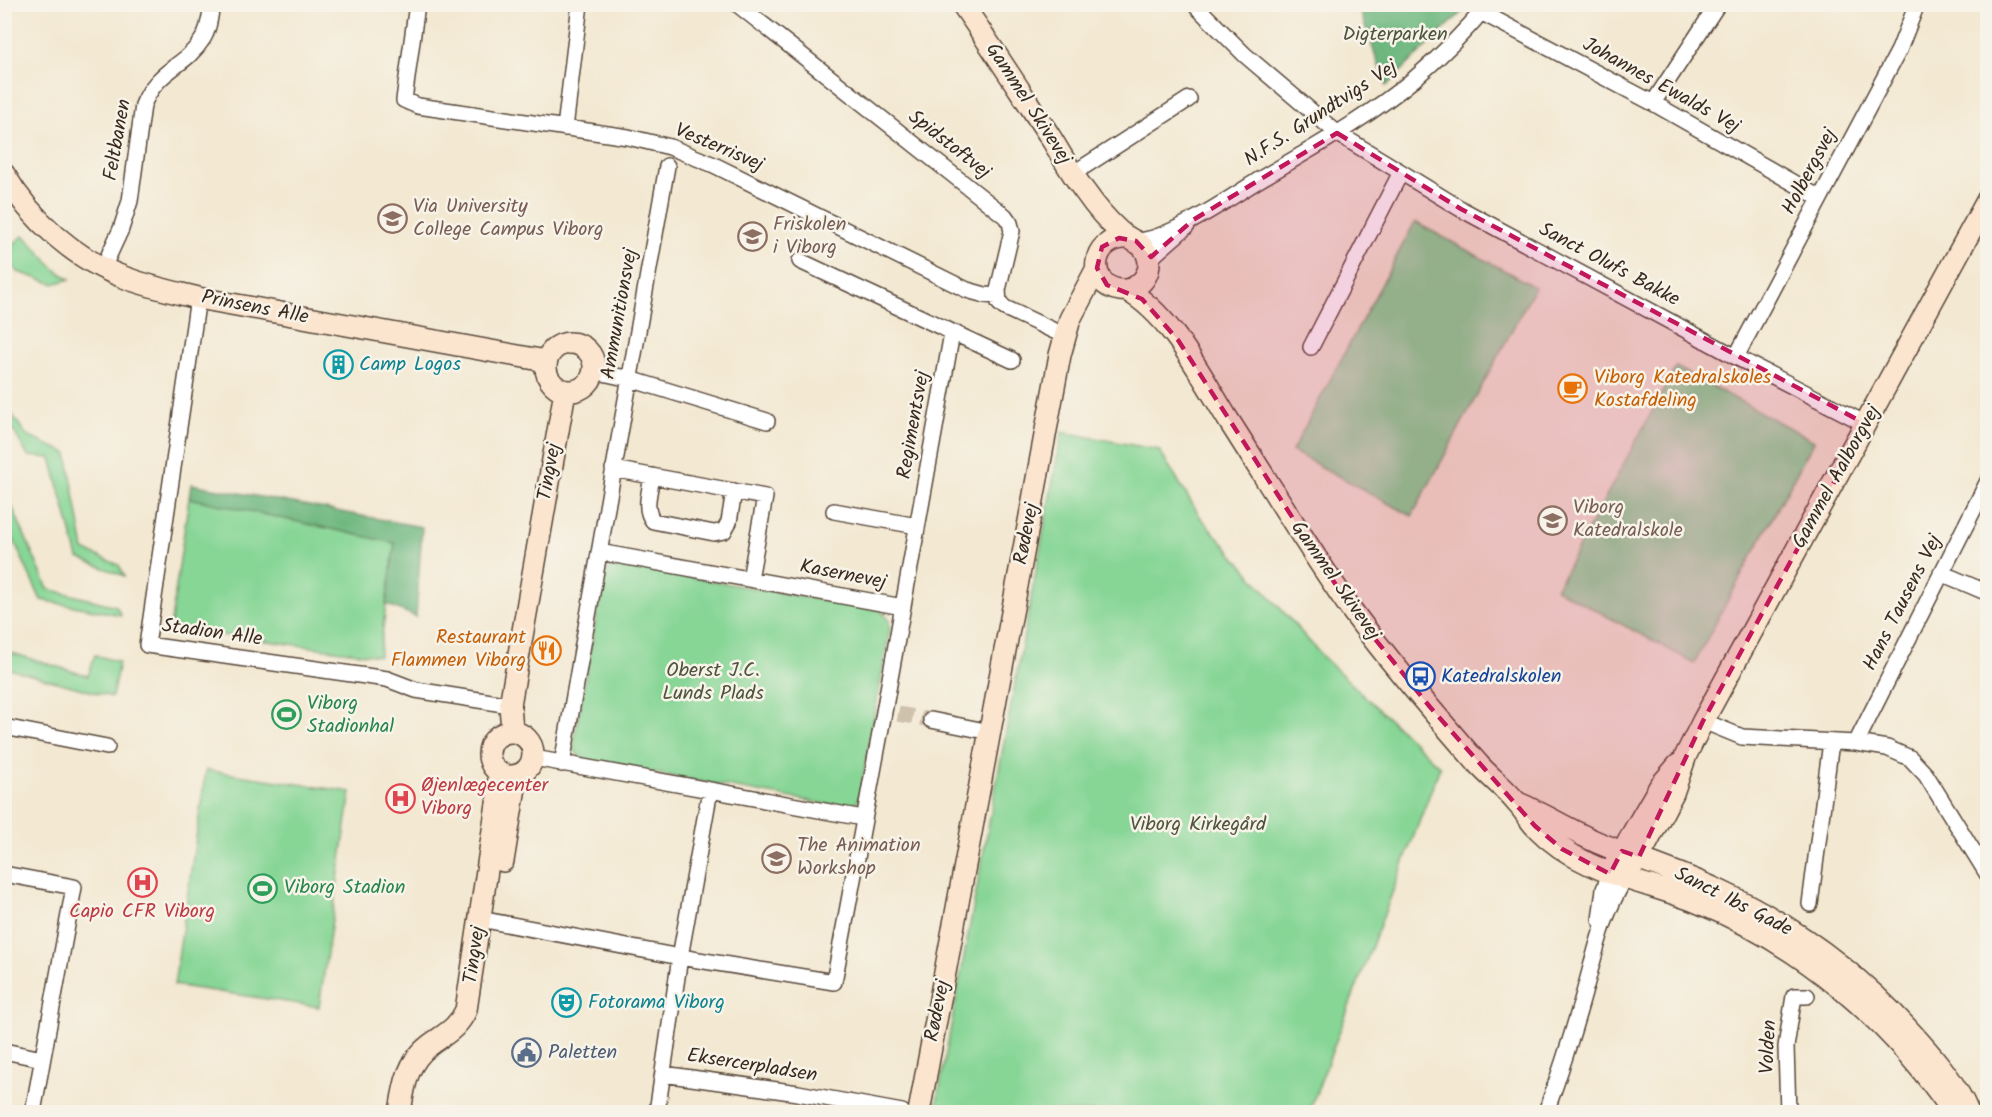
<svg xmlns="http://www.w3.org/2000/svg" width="1992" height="1117" font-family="Kalam,sans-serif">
  <rect width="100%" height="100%" fill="#f7f3e8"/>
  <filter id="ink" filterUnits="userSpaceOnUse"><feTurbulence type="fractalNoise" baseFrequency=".0167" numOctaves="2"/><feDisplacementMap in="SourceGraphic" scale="12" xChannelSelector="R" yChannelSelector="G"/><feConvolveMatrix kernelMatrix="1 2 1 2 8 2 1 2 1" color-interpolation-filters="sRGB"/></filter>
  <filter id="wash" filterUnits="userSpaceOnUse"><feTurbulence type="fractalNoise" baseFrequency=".008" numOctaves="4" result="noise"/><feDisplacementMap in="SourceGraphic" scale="24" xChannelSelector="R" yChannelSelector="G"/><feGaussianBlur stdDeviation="1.35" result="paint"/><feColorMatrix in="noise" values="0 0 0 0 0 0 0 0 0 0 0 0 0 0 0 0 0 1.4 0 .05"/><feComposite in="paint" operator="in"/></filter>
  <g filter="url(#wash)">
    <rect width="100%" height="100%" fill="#f3e8d1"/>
    <path fill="#87d696" stroke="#61805a" stroke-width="1.5" d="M1415,222L1535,287L1412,516L1292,451Z
      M24,235L56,270L70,279L54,284L18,272L5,259V251Z
      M1676,367L1814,441L1694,663L1556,589Z
      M4,403L27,436L67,453L84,550L119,565L124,576L78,558L51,458L28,456L5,416Z
      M1062,432L1159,450L1201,518L1323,657L1440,767L1309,1112H935Z
      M4,488L48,589L116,606L121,615L41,600L5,521Z
      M189,498L395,543L379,656L170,628Z
      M615,564L879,610C890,617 891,624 889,635L859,800L848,808L587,761C579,758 576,754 573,746L603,581L609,568Z
      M5,651L88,676L95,655L119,662L112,697L5,668Z
      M206,770L351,792L319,1007L174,985Z"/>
    <path fill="#6db77f" stroke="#54704e" stroke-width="1.5" d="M1457,5L1466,8L1386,86L1358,5Z
      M191,484L422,527L416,617L386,604L395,543L189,498Z"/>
  </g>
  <g filter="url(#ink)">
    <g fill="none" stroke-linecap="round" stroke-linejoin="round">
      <path stroke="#cec2ad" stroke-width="15" stroke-dasharray="15 8" stroke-linecap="butt" d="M898,714L931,720"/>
      <defs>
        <path id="street" d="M417,4L404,100L418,106L628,137L670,147L714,165L967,290L985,295L997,296
          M737,4L1005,216L1010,223L1012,231L998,290L999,303L1005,308L1065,336
          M1194,4L1245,55L1337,133L1461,209L1736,357L1866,424
          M1481,12L1653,103L1820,198
          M1653,103L1718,4
          M565,128L580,4
          M1074,173L1189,99
          M1136,241C1167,241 1230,198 1257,181C1311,149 1366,119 1414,79C1440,57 1466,31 1488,4
          M800,261L1012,360
          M1149,262L1155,254L1187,226
          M103,268L121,229L130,201L143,105C158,68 184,68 202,40C209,30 210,16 212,4
          M198,298L147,645L387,679L416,690L510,705
          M1311,347L1401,172
          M1736,357L1899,50L1917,4
          M594,371L630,379L767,421
          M613,469L765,497L750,579
          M652,476C650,492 643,508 653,521L714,533L724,531L729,522L734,491
          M834,511L917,526
          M599,552L903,607
          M1941,573L1988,593
          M931,720L990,732
          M1703,721L1742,737L1856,743L1887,748L1910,758L1926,775L1988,875
          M4,727L107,747
          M1856,743L1988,481
          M534,758L863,818
          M562,764L667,166
          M710,790L680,957L834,982L884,712L952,333
          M4,874L74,887L33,1112
          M1810,904L1831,742
          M480,919L680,957L657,1112
          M1600,920L1604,889L1610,874
          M4,1051L42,1059
          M663,1074L798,1093L902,1112
          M1546,1112C1560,1073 1573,1033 1584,993C1595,954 1603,913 1625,879
          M1788,1112L1786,1047L1794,996H1807"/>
        <path id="secondary" d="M962,4C992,47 1020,91 1049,135C1061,154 1072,175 1086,193C1095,206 1107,220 1119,231C1129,241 1144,241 1148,257C1153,275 1137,292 1120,290C1086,286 1090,238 1126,238
          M4,174C31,220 76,260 126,278C150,287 174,292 198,298L546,361
          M1126,290C1172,315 1202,378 1229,421C1270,485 1309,550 1353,612C1391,664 1437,717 1479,765C1491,778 1506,789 1517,803C1524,810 1529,820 1536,827C1582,874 1639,879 1697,902C1802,944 1890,1020 1953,1112
          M546 367a24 24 0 1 1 48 0a24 24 0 1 1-48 0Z
          M512,731L510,705L565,391
          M489 754a22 22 0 1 1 44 0a22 22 0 1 1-44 0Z
          M1518,803C1546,815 1571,831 1599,843C1640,860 1682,873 1722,892C1792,925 1855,971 1907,1028C1930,1053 1955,1081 1968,1112
          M503,861L517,775
          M1616,862L1660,786L1678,765
          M1625,879L1647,843L1673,793L1686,755L1703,721L1988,199
          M400,1112C404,1086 407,1062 430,1045C445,1034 458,1028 466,1010L498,797L499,773
          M919,1112L1060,355L1070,319L1097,268"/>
      </defs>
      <use href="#street" stroke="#574639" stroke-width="18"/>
      <use href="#secondary" stroke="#574639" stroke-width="24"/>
      <use href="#street" stroke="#fff" stroke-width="15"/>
      <use href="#secondary" stroke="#fbe5cf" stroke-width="21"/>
    </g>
  </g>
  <path fill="#c2185b" fill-opacity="0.2" stroke="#c2185b" stroke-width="4.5" stroke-dasharray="12 8" stroke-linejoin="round" d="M1337,133L1461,209L1866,424L1703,721L1639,857L1622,851L1610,874L1562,849L1535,826L1430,707L1354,613L1178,340L1142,299L1107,285L1097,268L1102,247L1119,238L1136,241L1151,257L1193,220Z"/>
  <defs>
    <symbol id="university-ring" viewBox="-11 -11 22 22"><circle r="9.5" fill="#f7f3e8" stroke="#8d6e63" stroke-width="1.5"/><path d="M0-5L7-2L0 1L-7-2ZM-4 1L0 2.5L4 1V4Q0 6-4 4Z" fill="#8d6e63"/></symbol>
    <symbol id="school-ring" viewBox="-11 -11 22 22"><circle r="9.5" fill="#f7f3e8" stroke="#8d6e63" stroke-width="1.5"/><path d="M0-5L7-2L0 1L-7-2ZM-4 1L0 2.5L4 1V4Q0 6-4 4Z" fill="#8d6e63"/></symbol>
    <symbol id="building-ring" viewBox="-11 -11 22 22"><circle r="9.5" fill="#f7f3e8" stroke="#0f9aa8" stroke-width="1.5"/><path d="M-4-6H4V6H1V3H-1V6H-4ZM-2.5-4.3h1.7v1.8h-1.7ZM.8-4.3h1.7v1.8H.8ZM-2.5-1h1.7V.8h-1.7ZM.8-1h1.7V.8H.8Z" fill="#0f9aa8"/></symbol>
    <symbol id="cafe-ring" viewBox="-11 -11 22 22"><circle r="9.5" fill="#f7f3e8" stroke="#e8710a" stroke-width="1.5"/><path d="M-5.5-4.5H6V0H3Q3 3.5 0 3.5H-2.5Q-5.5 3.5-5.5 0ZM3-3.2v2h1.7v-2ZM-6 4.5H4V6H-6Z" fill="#e8710a"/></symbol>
    <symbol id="restaurant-ring" viewBox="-11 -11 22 22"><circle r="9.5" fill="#f7f3e8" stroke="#e8710a" stroke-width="1.5"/><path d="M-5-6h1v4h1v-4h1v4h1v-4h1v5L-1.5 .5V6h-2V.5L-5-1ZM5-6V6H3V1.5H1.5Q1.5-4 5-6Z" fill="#e8710a"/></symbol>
    <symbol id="bus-ring" viewBox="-11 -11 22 22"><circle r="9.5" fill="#f7f3e8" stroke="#1a4fb4" stroke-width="1.5"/><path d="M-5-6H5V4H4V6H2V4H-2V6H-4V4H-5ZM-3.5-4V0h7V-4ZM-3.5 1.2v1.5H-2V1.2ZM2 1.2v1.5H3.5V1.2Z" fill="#1a4fb4"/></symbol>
    <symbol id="stadium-ring" viewBox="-11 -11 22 22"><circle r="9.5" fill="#f7f3e8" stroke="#2e9e5b" stroke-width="1.5"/><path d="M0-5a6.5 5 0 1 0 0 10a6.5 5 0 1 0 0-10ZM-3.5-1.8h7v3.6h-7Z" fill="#2e9e5b"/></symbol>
    <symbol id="hospital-ring" viewBox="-11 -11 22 22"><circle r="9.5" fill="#f7f3e8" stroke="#e0444e" stroke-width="1.5"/><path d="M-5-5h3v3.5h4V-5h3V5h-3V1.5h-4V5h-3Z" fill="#e0444e"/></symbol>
    <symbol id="theatre-ring" viewBox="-11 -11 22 22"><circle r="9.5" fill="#f7f3e8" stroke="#0f9aa8" stroke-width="1.5"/><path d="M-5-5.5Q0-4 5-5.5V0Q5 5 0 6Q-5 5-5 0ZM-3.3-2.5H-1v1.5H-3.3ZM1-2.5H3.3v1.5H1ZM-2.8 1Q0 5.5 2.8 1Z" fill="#0f9aa8"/></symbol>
    <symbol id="civic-ring" viewBox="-11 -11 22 22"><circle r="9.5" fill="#f7f3e8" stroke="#5c6f8a" stroke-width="1.5"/><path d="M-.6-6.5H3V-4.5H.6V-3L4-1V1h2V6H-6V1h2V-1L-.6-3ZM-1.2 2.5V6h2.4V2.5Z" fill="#5c6f8a"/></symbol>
  </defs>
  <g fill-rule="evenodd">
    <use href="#university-ring" x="376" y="202" width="33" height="33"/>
    <use href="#school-ring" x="736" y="220" width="33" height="33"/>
    <use href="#building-ring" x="322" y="348" width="33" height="33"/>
    <use href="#cafe-ring" x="1556" y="372" width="33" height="33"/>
    <use href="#school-ring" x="1536" y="504" width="33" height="33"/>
    <use href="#restaurant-ring" x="530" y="634" width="33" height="33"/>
    <use href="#bus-ring" x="1404" y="660" width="33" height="33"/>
    <use href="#stadium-ring" x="270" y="698" width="33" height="33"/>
    <use href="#hospital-ring" x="384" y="782" width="33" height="33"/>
    <use href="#school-ring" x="760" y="842" width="33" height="33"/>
    <use href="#hospital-ring" x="126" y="866" width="33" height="33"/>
    <use href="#stadium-ring" x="246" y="872" width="33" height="33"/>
    <use href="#theatre-ring" x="550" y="986" width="33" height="33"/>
    <use href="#civic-ring" x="510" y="1036" width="33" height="33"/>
  </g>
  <g text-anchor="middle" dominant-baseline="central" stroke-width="5" stroke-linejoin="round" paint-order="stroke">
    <g font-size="20" fill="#4e553c" stroke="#f7f3e8">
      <text x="1395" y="35">Digterparken</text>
      <text x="713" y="671">Oberst J.C.<tspan x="713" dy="23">Lunds Plads</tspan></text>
      <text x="1198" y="825">Viborg Kirkegård</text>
    </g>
    <g font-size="20" fill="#3b2a1e" stroke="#f7f3e8">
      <text transform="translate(1661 86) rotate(29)">Johannes Ewalds Vej</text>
      <text transform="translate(1028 104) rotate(57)">Gammel Skivevej</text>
      <text transform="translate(1321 114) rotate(-33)">N.F.S. Grundtvigs Vej</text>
      <text transform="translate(118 140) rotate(-80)">Feltbanen</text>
      <text transform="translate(949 145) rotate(38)">Spidstoftvej</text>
      <text transform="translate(719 148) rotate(23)">Vesterrisvej</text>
      <text transform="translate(1810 172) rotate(-62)">Holbergsvej</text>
      <text transform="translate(1609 265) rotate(28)">Sanct Olufs Bakke</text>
      <text transform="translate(255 308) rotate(11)">Prinsens Alle</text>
      <text transform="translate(620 314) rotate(-80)">Ammunitionsvej</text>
      <text transform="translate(914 425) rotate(-80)">Regimentsvej</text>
      <text transform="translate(550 472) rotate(-80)">Tingvej</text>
      <text transform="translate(1837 477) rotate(-61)">Gammel Aalborgvej</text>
      <text transform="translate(1027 534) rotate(-79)">Rødevej</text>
      <text transform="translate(843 575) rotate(11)">Kasernevej</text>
      <text transform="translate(1335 581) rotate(55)">Gammel Skivevej</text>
      <text transform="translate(1903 603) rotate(-63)">Hans Tausens Vej</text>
      <text transform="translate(212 633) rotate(8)">Stadion Alle</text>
      <text transform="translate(1733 902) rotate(27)">Sanct Ibs Gade</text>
      <text transform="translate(475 955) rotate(-82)">Tingvej</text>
      <text transform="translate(938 1011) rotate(-79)">Rødevej</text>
      <text transform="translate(1769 1047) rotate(-87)">Volden</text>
      <text transform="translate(752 1066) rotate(9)">Eksercerpladsen</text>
    </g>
    <g font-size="20" fill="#785e54" stroke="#f7f3e8" text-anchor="start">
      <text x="413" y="207">Via University<tspan x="413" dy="23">College Campus Viborg</tspan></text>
      <text x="773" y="225">Friskolen<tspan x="773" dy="23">i Viborg</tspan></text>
      <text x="1573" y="508">Viborg<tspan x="1573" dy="23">Katedralskole</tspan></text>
      <text x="797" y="846">The Animation<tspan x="797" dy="23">Workshop</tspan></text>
    </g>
    <g font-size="20" fill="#0d838f" stroke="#f7f3e8" text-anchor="start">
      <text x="359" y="365">Camp Logos</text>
      <text x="588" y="1003">Fotorama Viborg</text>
    </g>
    <g font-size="20" fill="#c56008" stroke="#f7f3e8" text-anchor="start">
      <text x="1594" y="378">Viborg Katedralskoles<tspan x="1594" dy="23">Kostafdeling</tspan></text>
      <text x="526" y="638" text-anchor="end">Restaurant<tspan x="526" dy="23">Flammen Viborg</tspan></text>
    </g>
    <g font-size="20" fill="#164399" stroke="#f7f3e8" text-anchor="start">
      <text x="1441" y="677">Katedralskolen</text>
    </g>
    <g font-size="20" fill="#27864d" stroke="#f7f3e8" text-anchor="start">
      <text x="307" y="704">Viborg<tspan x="307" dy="23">Stadionhal</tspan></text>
      <text x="284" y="888">Viborg Stadion</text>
    </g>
    <g font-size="20" fill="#be3a42" stroke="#f7f3e8" text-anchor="start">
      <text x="421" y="786">Øjenlægecenter<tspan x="421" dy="23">Viborg</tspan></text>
      <text x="142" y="912" text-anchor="middle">Capio CFR Viborg</text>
    </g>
    <g font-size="20" fill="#4e5e75" stroke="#f7f3e8" text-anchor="start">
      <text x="548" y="1053">Paletten</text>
    </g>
  </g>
  <rect width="1992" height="1117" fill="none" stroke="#f7f3e8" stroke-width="24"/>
</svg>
